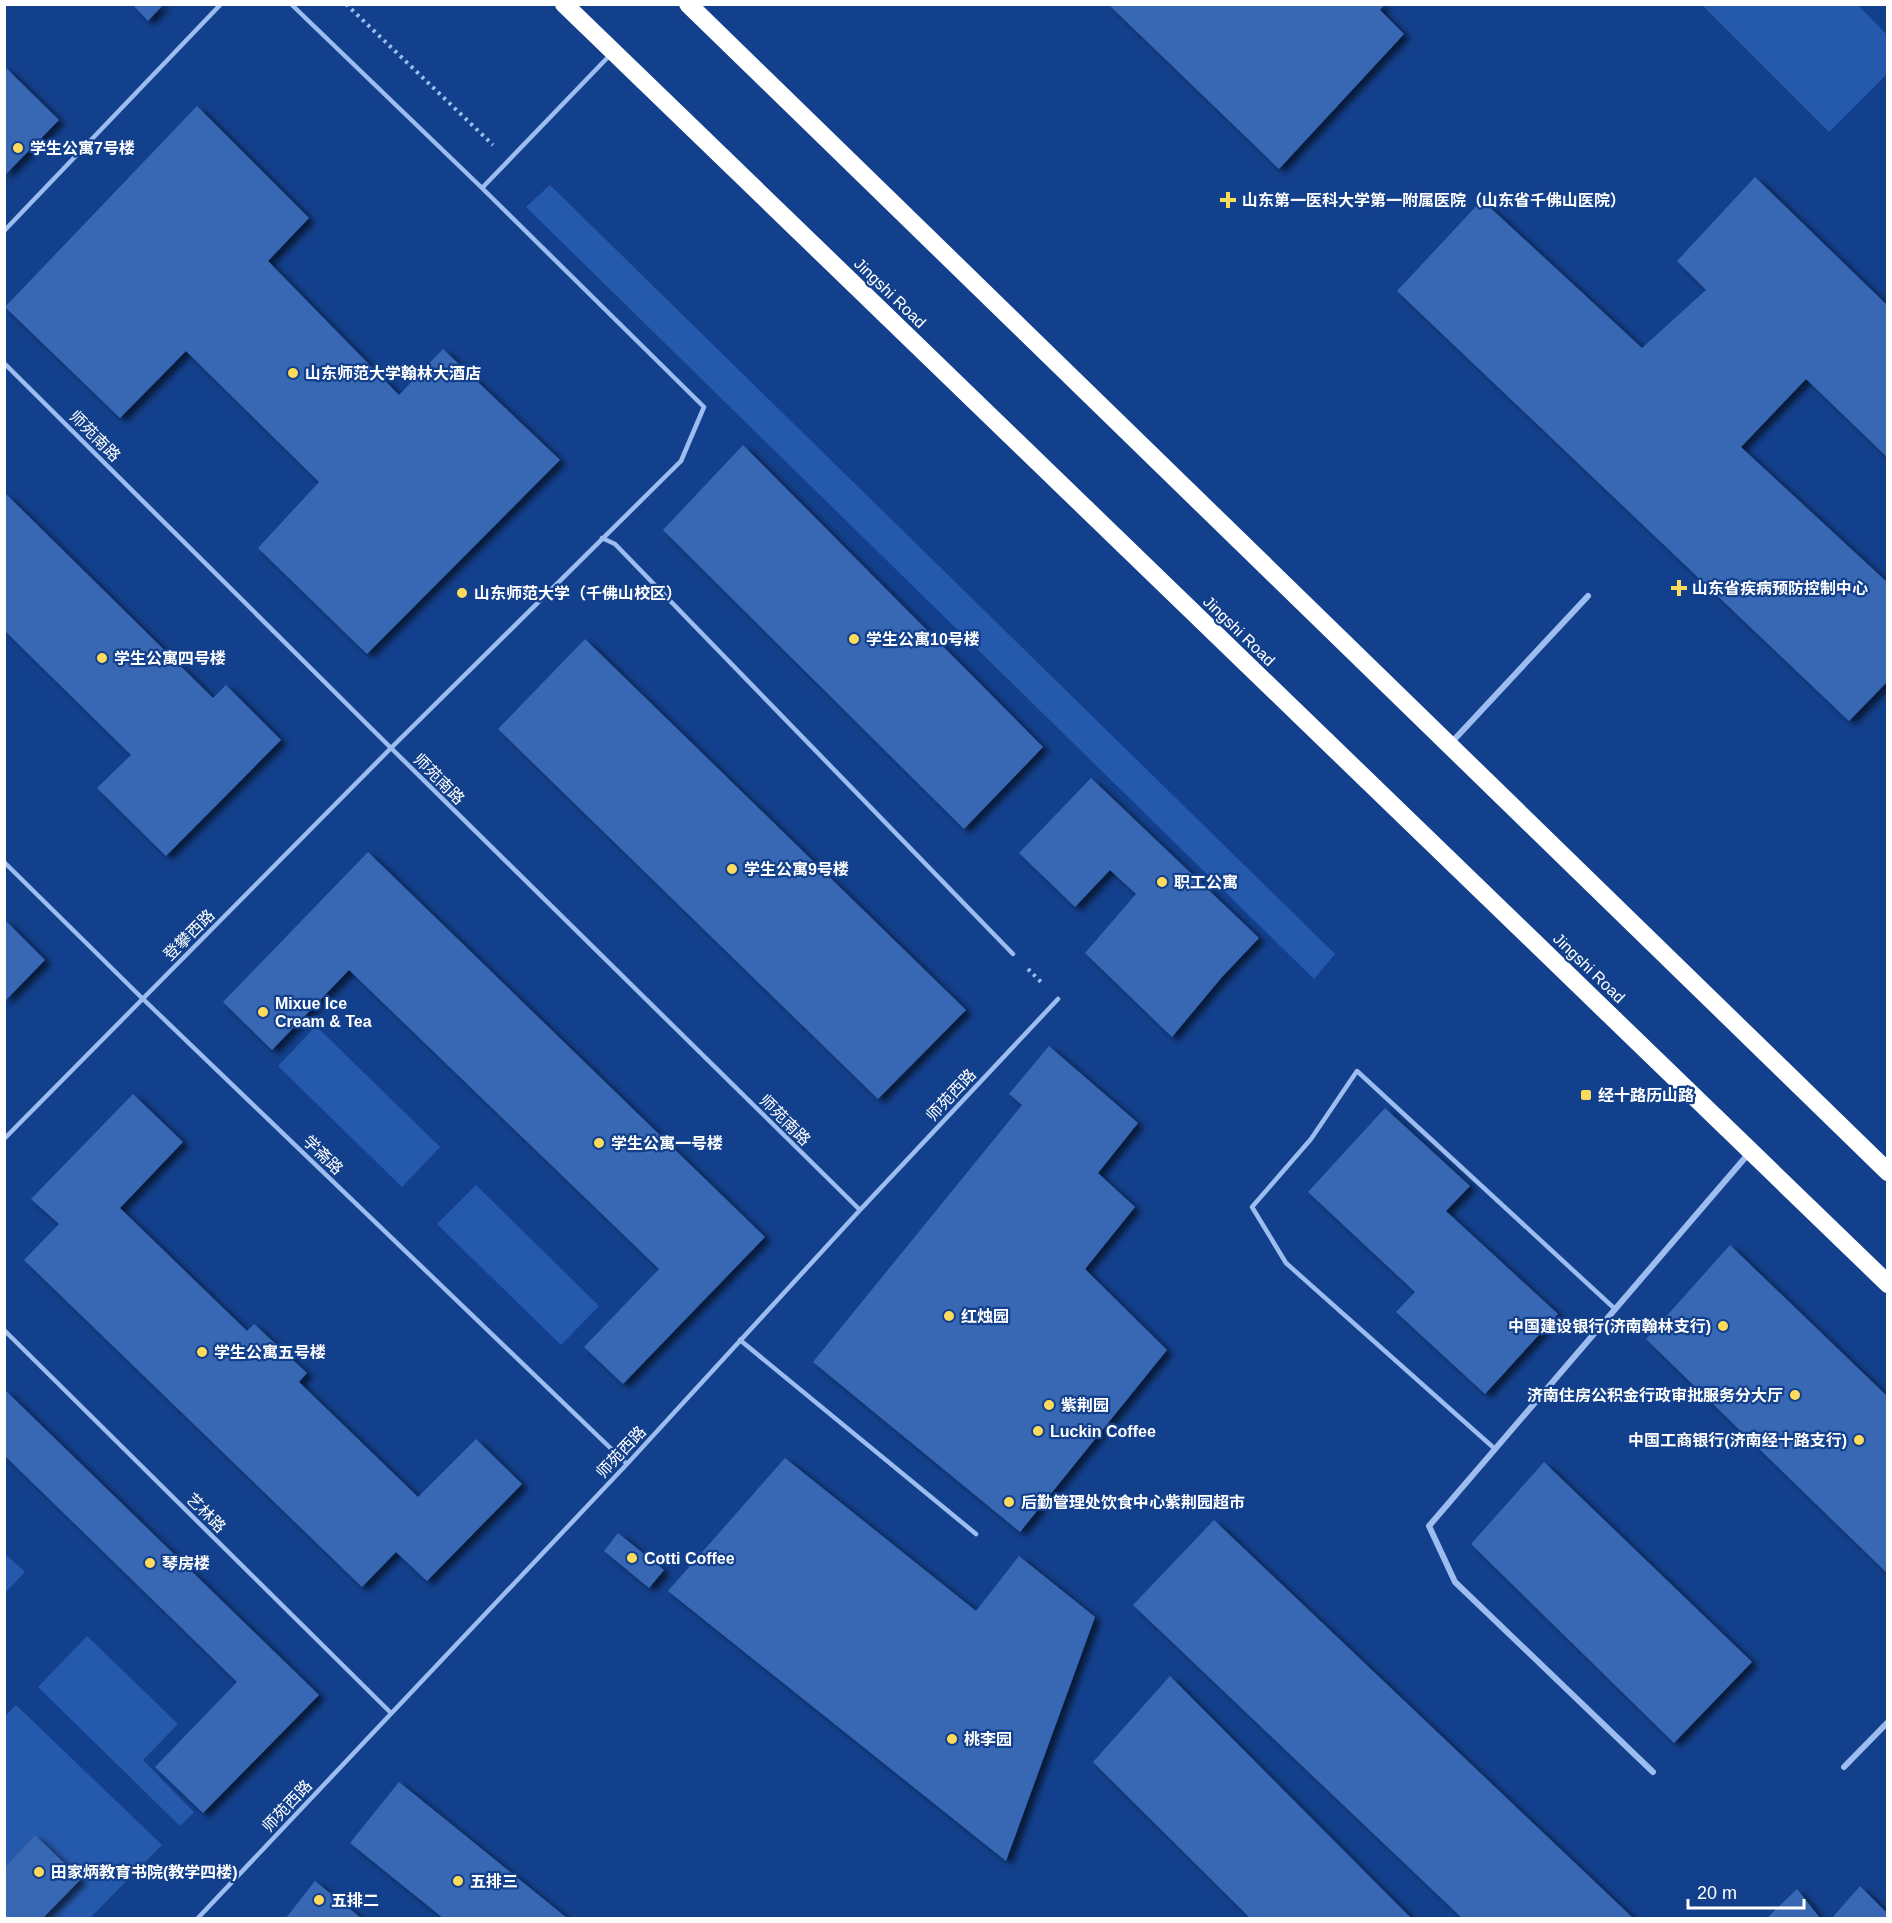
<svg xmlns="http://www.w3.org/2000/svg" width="1892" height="1923" font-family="Arial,'Noto Sans SC',sans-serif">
  <defs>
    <filter id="shadow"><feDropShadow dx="6" dy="4" stdDeviation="3" flood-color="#0009"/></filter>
  </defs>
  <rect width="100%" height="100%" fill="#13408c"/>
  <path fill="#2559ac" d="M1702,5H1858L1887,35V74L1829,132Z
    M550,185L1335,954L1314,979L526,207Z
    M316,1026L440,1147L402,1187L278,1066Z
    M476,1185L599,1306L561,1345L437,1224Z
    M4,1553L25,1572L5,1593H4Z
    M87,1636L178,1724L143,1760L194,1812L180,1826L38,1687Z
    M16,1705L162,1845L90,1918H43L81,1879L35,1835L7,1865L5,1863L4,1717Z"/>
  <path fill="#3767b4" filter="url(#shadow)" d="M132,4H164L148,21Z
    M1108,4H1385L1380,10L1404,34L1279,169Z
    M4,66L59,120L4,176Z
    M197,106L309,218L268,261L399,395L443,349L560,460L367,654L258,548L319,482L186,351L120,418L5,307Z
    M1755,177L1888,306V458L1806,379L1741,447L1888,583V681L1849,721L1397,291L1482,200L1642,348L1706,290L1677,261Z
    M743,445L1043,747L964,829L663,530Z
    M4,492L213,698L226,685L281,740L166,856L97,788L131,755L4,630Z
    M585,639L966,1010L878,1099L498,729Z
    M1091,778L1259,938L1222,977L1172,1037L1085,953L1136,894L1110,870L1075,907L1019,853Z
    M368,852L765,1237L623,1384L584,1347L659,1269L349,970L272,1050L223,1002Z
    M4,919L45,960L4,1002Z
    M1049,1046L1138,1123L1098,1173L1135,1207L1085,1269L1167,1350L1020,1532L813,1362L1022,1105L1009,1094Z
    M133,1094L183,1142L120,1208L247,1331L254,1324L307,1373L299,1382L418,1497L476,1439L522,1484L427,1581L396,1552L362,1587L24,1260L59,1224L31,1199Z
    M1385,1108L1470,1186L1446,1211L1558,1314L1485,1394L1396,1312L1415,1292L1308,1192Z
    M1730,1245L1888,1397V1574L1646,1339Z
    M4,1389L319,1695L203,1813L155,1767L237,1682L4,1455Z
    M785,1458L976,1611L1019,1556L1095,1617L1006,1861L668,1591Z
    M1544,1462L1752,1662L1674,1743L1471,1544Z
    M1214,1520L1633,1918H1462L1133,1605Z
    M618,1533L664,1570L649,1588L604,1551Z
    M1170,1676L1411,1918H1250L1093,1762Z
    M399,1782L567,1918H443L350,1843Z
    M35,1835L81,1879L43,1918H4V1863L7,1865Z
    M315,1881L361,1918H286Z
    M1860,1886L1888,1914V1918H1832Z
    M1797,1889L1820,1918H1767Z"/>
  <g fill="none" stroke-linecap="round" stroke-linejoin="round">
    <path stroke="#9dbdf0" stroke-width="4" stroke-dasharray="3 4.5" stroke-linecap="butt" d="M346,4L493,145
      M1028,969L1042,983"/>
    <path stroke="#9dbdf0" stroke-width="4.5" d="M291,4L482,188L611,54
      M4,231L221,4
      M4,363L391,748L860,1210
      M602,538L615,544L1013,954
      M4,862L143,999L627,1464
      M4,1139L391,748L681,461L704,407L482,188
      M4,1330L391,1713
      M740,1340L976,1534
      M1495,1449L1286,1263L1252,1207L1311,1139L1357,1071L1615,1309
      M198,1918L627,1464L860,1210L1058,999"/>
    <path stroke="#9dbdf0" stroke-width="6" d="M1451,743L1588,596
      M1844,1767L1888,1722
      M1653,1772L1455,1582L1429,1526L1750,1152"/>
    <path stroke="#fff" stroke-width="18" d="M564,4L1888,1284
      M688,4L1888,1172"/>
  </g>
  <g fill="#ffdb5c" stroke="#13408c" stroke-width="2">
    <circle cx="18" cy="148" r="6"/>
    <path d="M1225 191h6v6h6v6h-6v6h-6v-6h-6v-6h6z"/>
    <circle cx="293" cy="373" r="6"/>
    <path d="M1676 579h6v6h6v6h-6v6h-6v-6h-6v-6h6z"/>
    <circle cx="462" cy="593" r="6"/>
    <circle cx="854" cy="639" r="6"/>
    <circle cx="102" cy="658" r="6"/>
    <circle cx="732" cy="869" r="6"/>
    <circle cx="1162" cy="882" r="6"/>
    <circle cx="263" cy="1012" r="6"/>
    <rect x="1580" y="1089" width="12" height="12" rx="3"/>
    <circle cx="599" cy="1143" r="6"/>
    <circle cx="949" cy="1316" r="6"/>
    <circle cx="1723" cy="1326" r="6"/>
    <circle cx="202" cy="1352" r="6"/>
    <circle cx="1795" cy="1395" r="6"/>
    <circle cx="1049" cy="1405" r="6"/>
    <circle cx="1038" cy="1431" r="6"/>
    <circle cx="1859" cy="1440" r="6"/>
    <circle cx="1009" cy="1502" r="6"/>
    <circle cx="632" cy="1558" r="6"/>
    <circle cx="150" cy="1563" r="6"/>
    <circle cx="952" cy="1739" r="6"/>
    <circle cx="39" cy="1872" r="6"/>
    <circle cx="458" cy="1881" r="6"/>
    <circle cx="319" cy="1900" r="6"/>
  </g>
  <g text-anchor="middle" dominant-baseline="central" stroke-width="4.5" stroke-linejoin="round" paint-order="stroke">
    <g font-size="16" font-weight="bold" fill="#fff" stroke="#13408c" text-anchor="start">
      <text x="30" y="148">学生公寓7号楼</text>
      <text x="1242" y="200">山东第一医科大学第一附属医院（山东省千佛山医院）</text>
      <text x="305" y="373">山东师范大学翰林大酒店</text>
      <text x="1692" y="588">山东省疾病预防控制中心</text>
      <text x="474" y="593">山东师范大学（千佛山校区）</text>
      <text x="866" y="639">学生公寓10号楼</text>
      <text x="114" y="658">学生公寓四号楼</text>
      <text x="744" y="869">学生公寓9号楼</text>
      <text x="1174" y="882">职工公寓</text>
      <text x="275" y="1003">Mixue Ice<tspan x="275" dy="18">Cream &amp; Tea</tspan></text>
      <text x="1598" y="1095">经十路历山路</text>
      <text x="611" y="1143">学生公寓一号楼</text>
      <text x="961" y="1316">红烛园</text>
      <text x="1711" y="1326" text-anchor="end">中国建设银行(济南翰林支行)</text>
      <text x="214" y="1352">学生公寓五号楼</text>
      <text x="1783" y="1395" text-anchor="end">济南住房公积金行政审批服务分大厅</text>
      <text x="1061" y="1405">紫荆园</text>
      <text x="1050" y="1431">Luckin Coffee</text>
      <text x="1847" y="1440" text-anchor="end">中国工商银行(济南经十路支行)</text>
      <text x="1021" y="1502">后勤管理处饮食中心紫荆园超市</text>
      <text x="644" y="1558">Cotti Coffee</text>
      <text x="162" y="1563">琴房楼</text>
      <text x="964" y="1739">桃李园</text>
      <text x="51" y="1872">田家炳教育书院(教学四楼)</text>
      <text x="470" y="1881">五排三</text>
      <text x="331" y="1900">五排二</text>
    </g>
    <g font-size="16" fill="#fff" stroke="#13408c">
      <text transform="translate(890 293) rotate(44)">Jingshi Road</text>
      <text transform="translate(95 436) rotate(45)">师苑南路</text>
      <text transform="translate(1239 631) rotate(44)">Jingshi Road</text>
      <text transform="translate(439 779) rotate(45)">师苑南路</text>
      <text transform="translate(189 935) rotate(-45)">登攀西路</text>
      <text transform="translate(1589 968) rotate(44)">Jingshi Road</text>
      <text transform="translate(951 1095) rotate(-47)">师苑西路</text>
      <text transform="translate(785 1120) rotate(45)">师苑南路</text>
      <text transform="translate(323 1155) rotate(44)">学斋路</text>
      <text transform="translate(621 1452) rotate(-47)">师苑西路</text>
      <text transform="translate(206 1513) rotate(45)">艺林路</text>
      <text transform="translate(287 1806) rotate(-47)">师苑西路</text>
    </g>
  </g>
  <rect width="1892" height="1923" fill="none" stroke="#ffffff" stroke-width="12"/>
  <path d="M1688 1899v9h116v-9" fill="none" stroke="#ffffff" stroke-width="3"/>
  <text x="1697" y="1899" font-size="18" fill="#ffffff" stroke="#13408c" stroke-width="4.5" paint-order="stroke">20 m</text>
</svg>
